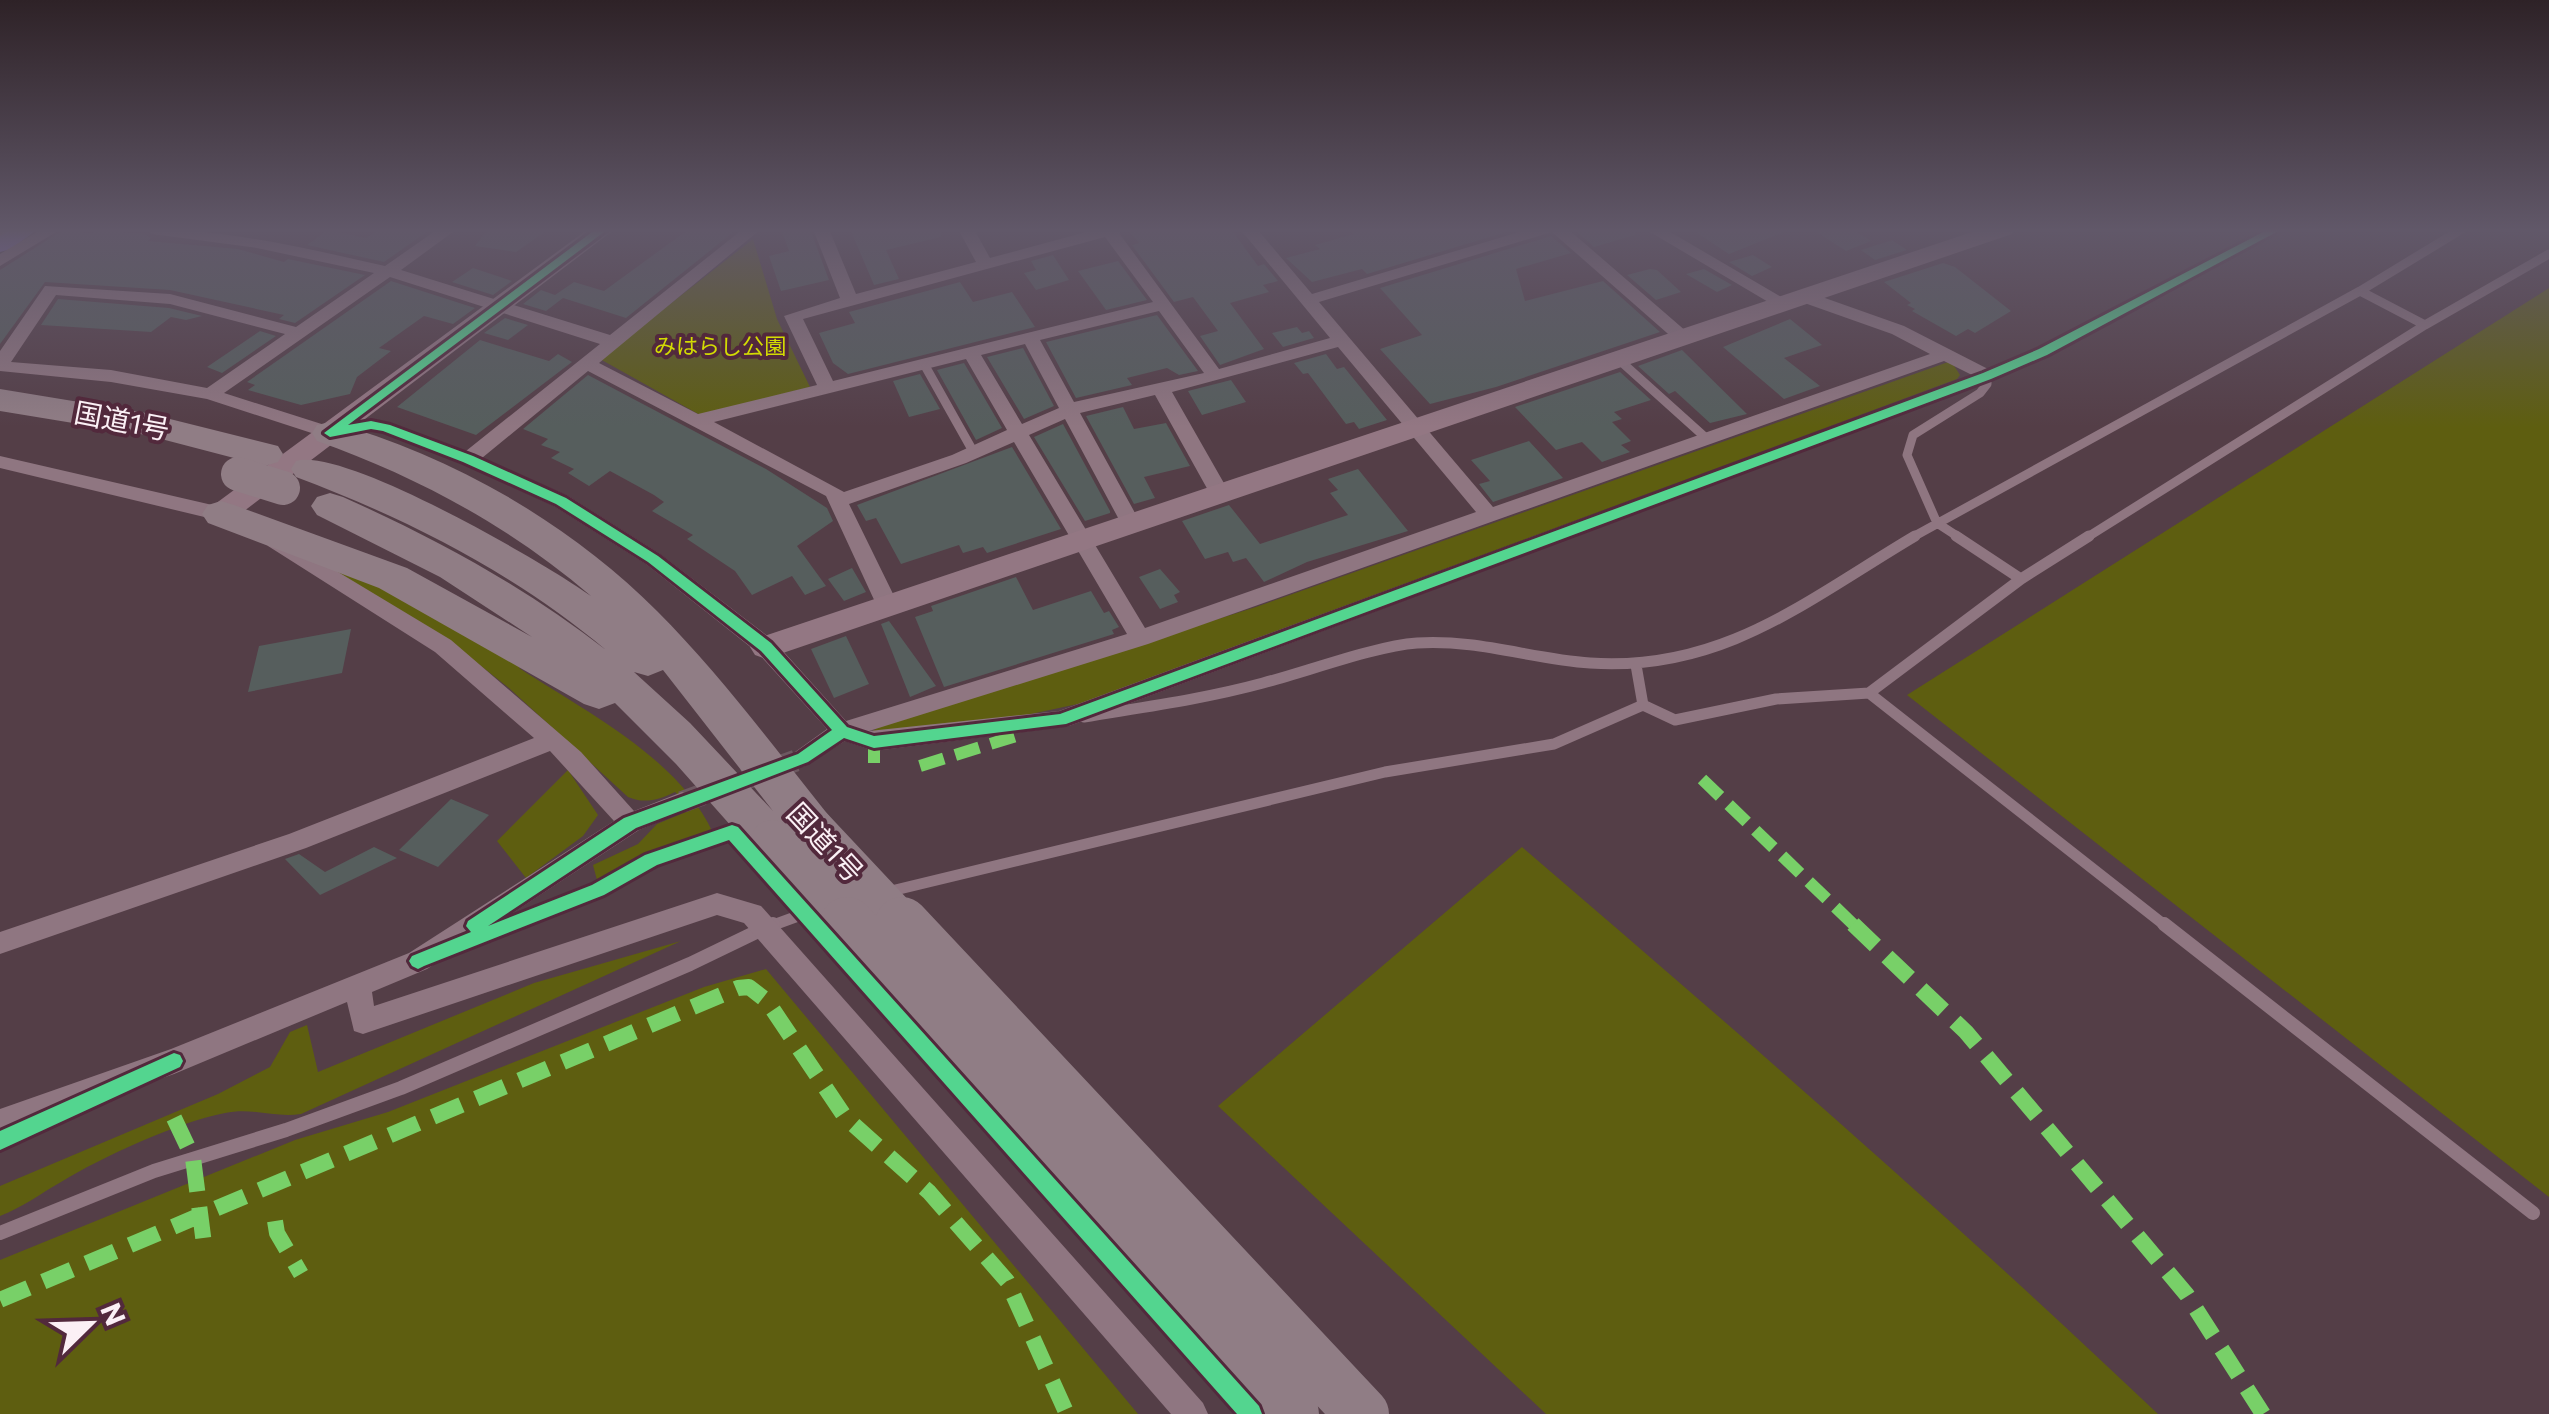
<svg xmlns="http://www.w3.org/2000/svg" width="2549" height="1414" font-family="Commissioner,'Noto Sans JP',sans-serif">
  <rect width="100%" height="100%" fill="#543e47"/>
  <path fill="#5e5e10" d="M753,239L777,319L810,387L700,415L600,359Z
    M2549,288V1197L1907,695Z
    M1951,361L1960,375L1957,379L1087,702L1017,717L867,735L880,726L1256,607Z
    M299,549L342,563L521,663L519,668C586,712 679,758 713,833L597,880L593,865L638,844L657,824L693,809L675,792C659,800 644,804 628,797L509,688L443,636Z
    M568,770L598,815L583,836L526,878L497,841Z
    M1522,847C1738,1032 1952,1218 2158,1414H1546L1218,1106Z
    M681,941L301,1114C274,1118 252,1107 225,1113C178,1122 102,1157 61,1182C40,1194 23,1207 0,1216V1186L218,1094L270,1067L290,1032L307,1025L318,1072L534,983Z
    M766,969L1138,1414H0V1260L295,1140L388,1112L704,987Z"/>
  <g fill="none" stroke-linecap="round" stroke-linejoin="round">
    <path fill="#886ed2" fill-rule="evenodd" d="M0,229H38L11,249L0,252Z"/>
  </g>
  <path fill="#565e5d" d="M65,229L91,234L96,230L144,234L151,238L148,241L238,249L284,262L288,259L365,275L295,323L279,319L284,315L170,290L45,282L0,344V270Z
    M379,229H431L384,262L307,245L328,230L366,238Z
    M488,229H549L516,252L475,246Z
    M689,229H737L626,318L563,298L546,311L523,304L541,290L555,295L574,282L604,291Z
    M781,229H810L829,280L781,291L769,256L789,251Z
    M850,229H941V237L886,250L899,279L874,285Z
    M1128,229H1231L1258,266L1264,264L1278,281L1263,285L1269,292L1230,303L1264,349L1220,365L1200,336L1218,331L1193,297L1174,302L1132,245L1139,243Z
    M1349,229H1516L1367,274L1362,269L1312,282L1286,258L1320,249L1315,245L1354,234Z
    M1574,229H1635V235L1594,247Z
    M1691,229H1789V230L1729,254Z
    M1812,229H1852L1871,241L1846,251Z
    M1551,236L1571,253L1516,269L1525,301L1603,281L1660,332L1496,387L1430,404L1380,349L1422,335L1380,288Z
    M1892,240L1907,250L1875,260L1861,250Z
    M1053,255L1069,280L1036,290L1024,273L1036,270L1031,261Z
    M1753,255L1772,267L1752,276L1729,262Z
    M1118,261L1147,300L1106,310L1078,271Z
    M1943,263L1955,267L2011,311L1975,333L1968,329L1956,336L1912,311L1915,309L1907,305L1911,303L1884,282Z
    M473,268L512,281L493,295L452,282Z
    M1650,269L1657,270L1681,292L1656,300L1627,275Z
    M1704,269L1732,285L1717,292L1686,274Z
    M391,281L475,308L453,324L424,316L379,348L391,351L357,377L350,394L301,405L248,390L255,385L247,382Z
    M960,282L973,302L1012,292L1035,327L848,374L833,363L819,333L855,323L849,312Z
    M58,299L169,308L202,316L186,320L171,317L151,332L41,325Z
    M1157,315L1198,371L1179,375L1167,368L1127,378L1132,385L1076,398L1046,342Z
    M505,318L528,325L508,340L484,333Z
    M1790,319L1822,345L1784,358L1820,386L1784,399L1723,347Z
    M1297,327L1302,333L1309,331L1314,338L1283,347L1272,333Z
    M260,331L276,336L222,373L207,367Z
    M480,340L549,361L558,354L572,362L476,435L397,407Z
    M1023,348L1054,406L1024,419L987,357Z
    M1682,350L1747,414L1710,423L1675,391L1669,394L1638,366Z
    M1326,354L1337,369L1344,367L1387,420L1359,429L1354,422L1346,424L1308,373L1303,374L1294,363Z
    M964,363L1002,428L976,440L937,370Z
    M1620,372L1651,400L1614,412L1622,419L1612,422L1631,441L1621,445L1630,452L1602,462L1582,442L1556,450L1515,407Z
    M920,374L940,409L909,417L893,381Z
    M588,375L766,469L827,508L833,521L797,546L826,586L805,595L792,576L752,595L735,571L687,539L693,535L652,511L664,502L654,495L610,471L589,486L568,473L574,469L551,458L560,452L541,445L548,439L523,429Z
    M1231,380L1246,402L1202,415L1188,391Z
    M1123,407L1134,429L1166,423L1190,466L1144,477L1155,498L1134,504L1086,416Z
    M1063,424L1110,511V513L1085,521L1034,437Z
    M1529,441L1563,478L1493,502L1479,484L1490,481L1471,460Z
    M1012,447L1061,529L987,553L983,547L963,553L959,545L901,564L876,518L866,521L857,505Z
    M1358,469L1408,531L1307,562L1264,582L1246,558L1233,562L1228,552L1205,559L1182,521L1229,505L1260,544L1348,515L1330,493L1338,490L1328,479Z
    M852,568L866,592L844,601L828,579Z
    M1160,569L1180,592L1174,595L1178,602L1160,609L1139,577Z
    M1016,577L1033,610L1091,591L1104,613L1109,611L1119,627L1112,630L1114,634L944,687L915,617L933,611L931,606Z
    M889,621L936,686L910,697L881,624Z
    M351,629L342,673L248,692L259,646Z
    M846,636L869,684L834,698L811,649Z
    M451,799L489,815L438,867L399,850Z
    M374,847L397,858L320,895L285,859L299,854L325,872Z"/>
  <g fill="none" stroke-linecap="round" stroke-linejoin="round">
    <path stroke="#6d5961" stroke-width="22" stroke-dasharray="22 11" stroke-linecap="butt" d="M682,802L803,758"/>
    <path stroke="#8f7681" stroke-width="9" d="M2360,291L2425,325
      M1617,358L1706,438
      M924,364L974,453
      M1911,538L2360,291L2462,229
      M1960,538L1937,523L1907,455L1913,435L1980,393L1987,384V376
      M2086,538L2425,325L2549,254"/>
    <path stroke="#8f7681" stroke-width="11" d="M1956,536L2021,579
      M1636,665L1643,705L1675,720L1776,699L1869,693L2167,927
      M1869,693L2021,579L2089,536
      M1084,717C1144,707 1204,699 1263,683C1306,672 1375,646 1417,643C1477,639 1532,659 1590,663C1723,672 1807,600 1915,536
      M887,892L1385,772L1554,744L1643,705
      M504,927L598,890
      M768,927L820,908"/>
    <path stroke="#8f7681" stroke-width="14" d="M2164,924L2533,1213
      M462,943L511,924
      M0,1233L154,1171L286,1130L401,1088L690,964L773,924"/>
    <path fill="#8f7681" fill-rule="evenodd" d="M0,229H11L0,236Z
      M42,229H61L0,266V254Z
      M144,229C226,229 305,248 385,266L438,229H457L401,270L610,335L743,229H761L599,363L698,414L817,385L784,316L840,298L813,229H829L856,294L976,262L958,229H974L990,258L1097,229H1124L1119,233L1219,369L1330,338L1240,229H1257L1312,294L1529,229H1568L1687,332V340H1675L1552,232L1319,302L1493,507L1930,354L1892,334L1796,300V292H1808L1904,326L1988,369L2037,348L2265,229H2285L2049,356L1993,380L1069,726L874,751L845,741L803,767L795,764L791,758L795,752L827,729L758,653L646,564L554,506L461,463L382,433L371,431L330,439L207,399L111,382L0,371V351L45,286L170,294L296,327L374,273L257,248L152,234ZM1105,237L1153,302L833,381L803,319ZM390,277L600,344L466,451L386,422L371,419L331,427L224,393ZM56,295L170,304L285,334L207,388L111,370L11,362ZM1159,311L1204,373L1074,402L1040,340ZM1025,344L1059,408L1022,424L981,355ZM1338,347L1476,512L1145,628L1029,435L1065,419L1123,527H1137L1140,522L1080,413L1155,395L1209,492L1219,499L1229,492L1172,392ZM966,359L1007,430L952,455L844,492L714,422ZM1944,361L1972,375L1059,711L869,731L1148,644ZM588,371L826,496L876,604L887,612L898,604L849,504L966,463L1014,442L1127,634L846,721L774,641L660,554L568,496L482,458Z
      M1645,229H1665L1790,302L1787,306H1775Z
      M0,456L221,507L231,514L221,521L0,468Z
      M275,534L451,640L581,752L634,811L682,792L690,795L694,802L690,809L639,830L427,969L372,992L374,1006L717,893L761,906L1203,1403L1208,1414H1171L744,923L717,915L363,1034L354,1031L347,1002L174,1074L0,1135V1109L171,1049L409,953L614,821L550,751L306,848L0,954V932L289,834L534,738L435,652L268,546L265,541L268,536Z"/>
    <path fill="#937783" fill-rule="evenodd" d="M588,229H615L231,521H211L207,514L211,507Z
      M1981,229H2016L2012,234L777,655L766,659L755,655L750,647L755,639Z"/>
    <path fill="#907d85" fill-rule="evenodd" d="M0,389L146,413L278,446L283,454L278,462L265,466L146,435L0,411Z
      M330,422C450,454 569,523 657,611C720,674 773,746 829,816L836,829L829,842L813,848L793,837L788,854L772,860L756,854L676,764L615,703L599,709L584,704L379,588L208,523L202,514L208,505L221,501L234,505L407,568L532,637L440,577L317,515L311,506L317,497L330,493L343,497C437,539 525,587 606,650C514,573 408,519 296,477L291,469L296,461C345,447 545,563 591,596C509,526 418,477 317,441L312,433L317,425ZM663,670L773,811L690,723L634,672L648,676Z"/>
    <path stroke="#907d85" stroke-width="34" d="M238,474L283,488"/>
    <path stroke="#907d85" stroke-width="42" d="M813,829L905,927
      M772,841L850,927"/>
    <path stroke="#907d85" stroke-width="54" d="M847,924L1292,1414
      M902,924L1362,1414"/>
    <path stroke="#78d068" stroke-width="12" stroke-dasharray="25 12" stroke-linecap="butt" d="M874,742V763
      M920,766L1019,735
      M1702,779L1856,927"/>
    <path stroke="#78d068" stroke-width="16" stroke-dasharray="31 16" stroke-linecap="butt" d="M1853,924L1966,1032L2187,1295L2263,1414
      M174,1118L193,1158L205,1252
      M275,1221L277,1233L301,1274
      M0,1300L738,988L749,987L767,1001L845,1117L929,1192L1007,1281L1067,1414"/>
    <defs>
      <path id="cycleway" d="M596,229H608L348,425L371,421L390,425L473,456L566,498L658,556L771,643L847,727L874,736L1060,714L1983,373L2039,349L2269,229H2282L2047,355L1991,379L1066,724L874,748L844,738L808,762L636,828L488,926L592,885L645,855L732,825L738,827L1259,1406L1262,1414H1237L729,840L657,865L604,895L424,966L418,969L412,966L409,961L412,956L471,932L466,926L468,921L624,818L798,754L832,730L761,651L648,562L556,504L463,462L383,431L371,429L330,437L324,433Z
        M174,1053L180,1055L183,1061L180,1067L0,1150V1131Z"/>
    </defs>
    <use href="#cycleway" stroke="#52293c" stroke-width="6"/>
    <use href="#cycleway" fill="#53d58f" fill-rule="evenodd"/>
  </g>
  <linearGradient id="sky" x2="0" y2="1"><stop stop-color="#2e2227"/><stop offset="0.54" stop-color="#615869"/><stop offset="1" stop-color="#615869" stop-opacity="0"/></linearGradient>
  <rect width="2549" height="427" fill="url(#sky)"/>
  <g text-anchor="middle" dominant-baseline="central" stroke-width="8" stroke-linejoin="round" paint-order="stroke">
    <g font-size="22" fill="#d3db03" stroke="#52293c">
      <text x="720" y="345">みはらし公園</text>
    </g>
    <g font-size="28" fill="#fbf0f5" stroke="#52293c">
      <text transform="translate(122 420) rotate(11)">国道1号</text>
      <text transform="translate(826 842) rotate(47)">国道1号</text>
    </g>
  </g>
  <g transform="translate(90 1324) rotate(67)" stroke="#52293c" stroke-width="8" paint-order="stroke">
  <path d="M0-8L18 38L0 25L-18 38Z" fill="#fbf0f5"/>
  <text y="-15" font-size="28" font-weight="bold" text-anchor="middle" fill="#fbf0f5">N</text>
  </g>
</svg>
